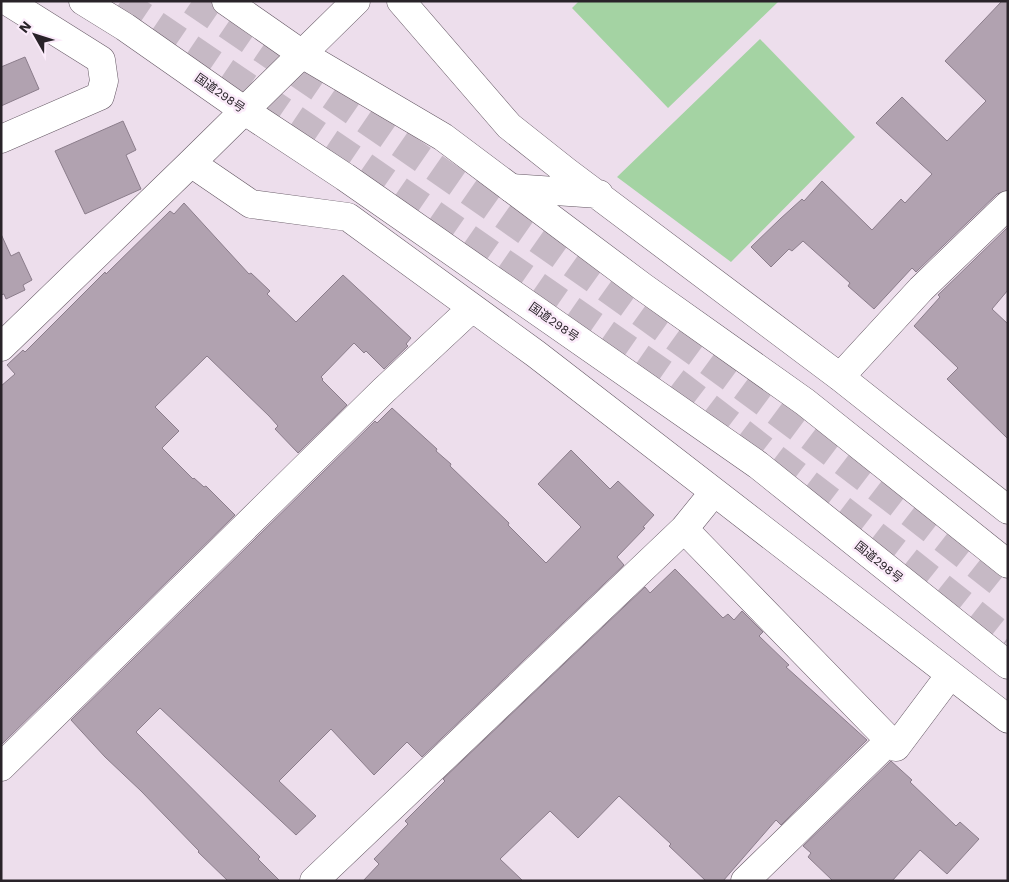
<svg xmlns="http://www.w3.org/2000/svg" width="1009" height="882" font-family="'Work Sans','Noto Sans JP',sans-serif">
  <rect width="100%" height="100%" fill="#eddeec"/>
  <path fill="#a4d3a3" d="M579,1H779L668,108L572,8Z
    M760,39L855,137L731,262L617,177Z"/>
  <path fill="#b1a2b0" stroke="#8b7d8b" d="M1002,1H1008V190L997,194L916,272L912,268L874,309L848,286L850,283L803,241L792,251L789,249L771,267L751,247L780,219L802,199L804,201L822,181L872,230L901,199L905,203L932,174L876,123L902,97L947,141L986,101L945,61Z
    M25,57L39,89L1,106V67Z
    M123,121L136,150L126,155L141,189L85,214L55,151Z
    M184,203L249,274L251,273L270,291L267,294L296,322L343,275L411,338L406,344L408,346L384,369L366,351L364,353L354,343L321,377L323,379L322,380L347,405L298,453L275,429L278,426L269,416L207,356L155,407L179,431L162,448L193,479L194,478L204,487L206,486L235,515L1,745V386L15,374L7,365L23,350L25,352L105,272L106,274L170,211L174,214Z
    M1008,227V290L992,309L1008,324V439L947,379L958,368L914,326L940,297L938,295Z
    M1,234L11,256L19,252L32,280L23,285L25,290L6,299L4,294L1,295Z
    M392,408L437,449L436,451L451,464L450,466L509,523L508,525L546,563L581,527L538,484L571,450L610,489L618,481L654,515L643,527L645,528L617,557L624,565L422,757L407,742L374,775L331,729L279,781L316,816L296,835L160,708L136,732L260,857L258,859L280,881H228L198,852L199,851L141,791L105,757L71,720L375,421L377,423Z
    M675,569L723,618L728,614L734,620L742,611L763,632L759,636L789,665L786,667L867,740L781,825L776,820L723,881H706L669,846L671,844L619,796L578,838L550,811L500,859L523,881H363L379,864L374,859L408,824L405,821L445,781L443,779L645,587L650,593Z
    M891,761L912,780L910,782L956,826L960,822L979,839L947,874L920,850L892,881H833L808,857L811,853L803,846Z"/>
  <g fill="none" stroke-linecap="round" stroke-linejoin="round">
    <path stroke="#c6b9c5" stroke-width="28" stroke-dasharray="28 14" stroke-linecap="butt" d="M121,1L357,161L672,379L900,554L1008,640
      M192,1C469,190 746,380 1008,590"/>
    <defs>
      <path id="minor" d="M401,1L509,126L567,172L840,377L1008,510
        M1,139L100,96L104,81L101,60L7,1
        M191,163L251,204L348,217L536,354L1008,719
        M511,188L599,194
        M1,347L191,163L356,1
        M840,377L921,289L1008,205
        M684,529L896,747L950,675
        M1,767L383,391L472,308
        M314,881L684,529L714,492
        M745,881L889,741"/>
      <path id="trunk" d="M83,1L125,27L245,111L345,177L758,465L1008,665
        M226,1L302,54L443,137L643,287L805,402L1008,564"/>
    </defs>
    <use href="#minor" stroke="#645763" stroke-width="29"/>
    <use href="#trunk" stroke="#645763" stroke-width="29"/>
    <use href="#minor" stroke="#fff" stroke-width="28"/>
    <use href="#trunk" stroke="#fff" stroke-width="28"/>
  </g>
  <g text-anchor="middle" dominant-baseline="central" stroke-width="5" stroke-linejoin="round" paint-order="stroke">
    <g font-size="12" fill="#292329" stroke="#fbebfa">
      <text transform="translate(220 93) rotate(35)">国道298号</text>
      <text transform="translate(554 322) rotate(35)">国道298号</text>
      <text transform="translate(879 562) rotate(39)">国道298号</text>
    </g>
  </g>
  <rect width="1009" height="882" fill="none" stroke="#292329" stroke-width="5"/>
  <g transform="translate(35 35) rotate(309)" stroke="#fbebfa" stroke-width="4" paint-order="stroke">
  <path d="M0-4L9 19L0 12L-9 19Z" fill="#292329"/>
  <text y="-8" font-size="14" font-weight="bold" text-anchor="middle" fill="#292329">N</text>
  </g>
</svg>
